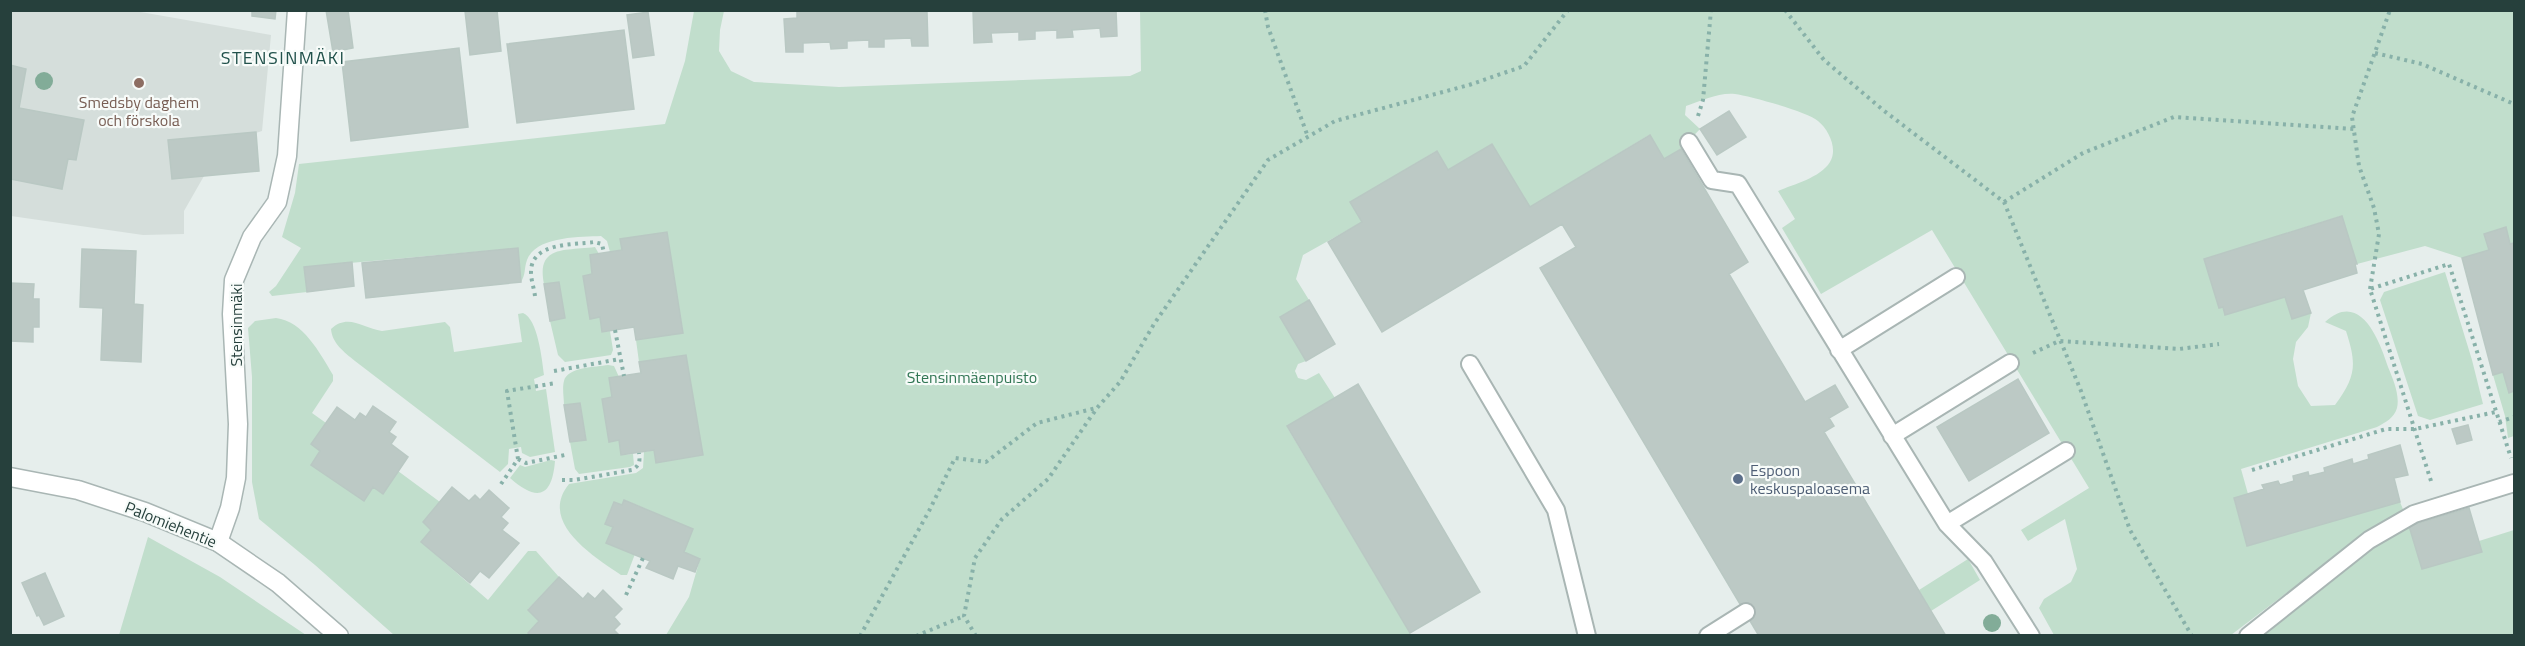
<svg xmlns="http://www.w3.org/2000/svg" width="2525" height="646" font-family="'Titillium Web',sans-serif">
  <rect width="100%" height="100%" fill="#e6eeec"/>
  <path fill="#d5dedb" d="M11,11H135L271,35L262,131L256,133L259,171L204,176L184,211V234L143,235L11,216Z"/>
  <path fill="#c1decc" d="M1140,10L2514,11V243L2510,244L2505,228L2485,234L2489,250L2462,258L2425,246L2357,264L2341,216L2204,259L2219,308L2223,307L2225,315L2285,297L2292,319L2311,313L2308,327L2296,342L2293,359L2298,386L2311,406L2335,405C2356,376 2357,365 2346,331L2325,322C2360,290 2379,339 2388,367C2393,379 2400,395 2397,408C2394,418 2386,422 2377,427L2241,469L2248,494L2234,499L2247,546L2400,502L2405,514L2335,556L2231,635H2054L2039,608L2044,599L2071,582L2077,569L2065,519L2028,541L2021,530L2089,488L1932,230L1821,294L1782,228L1795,219L1778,191C1794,184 1820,178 1830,162C1838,149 1829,130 1818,121C1808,112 1750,96 1735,94C1720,92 1700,101 1686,106L1685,115L1700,129L1681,149L1664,159L1649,135L1530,207L1492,144L1448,170L1436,151L1351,202L1362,222L1303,255L1296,279L1309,300L1281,317L1306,361L1298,364L1295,371L1298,378L1306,380L1319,373L1335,398L1287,427L1411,635H666L689,597L700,559L684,552L693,529L625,500L622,505L614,502L605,523L613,527L635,554L627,575H621C593,556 538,522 569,484L636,473L643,468L644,452L654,450L656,463L703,455L686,355L639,362L636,340L683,332L667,232L620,239L622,250L610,252L607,241L601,236C580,237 536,236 527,260C524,268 526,274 521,282L517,248L305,267L307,292L272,296L269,292L276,286L301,248L282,237L295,193L299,164L665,124L685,61L694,11H724L720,30L719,51L731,71L754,82L839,87L1130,76L1141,71Z
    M595,247L599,254L590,256L592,274L583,276L590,319L600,317L602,332L610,331L613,350L611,355L565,362L558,355L550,321L565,318L559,282L544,284C536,245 565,251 595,247Z
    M2445,272L2472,360L2483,404L2430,420L2418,416L2380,300L2384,292Z
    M523,313C538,319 542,360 544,375L534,379L536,391L546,389L555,452L530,457L522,453L521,447L509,449L508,464L500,472L355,361C344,352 332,343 331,329C348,313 363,328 382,331L445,322L450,327L454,352L522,342L518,314Z
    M276,318C303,321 320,353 333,375V381L312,413L326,423L311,444L320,451L311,465L364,500L373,487L383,494L398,471L440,502L423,522L431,530L421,542L488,600L528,551H536L559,577L528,609L539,621L528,633L531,635H394L315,565L259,519L252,482V377L248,328L255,321Z
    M608,365L614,366L619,377L612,397L602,399L609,441L619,440L621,455L633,454L634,465L630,467L579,474L575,469L570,442L586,439L580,403L564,405C564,398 562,388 564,381C567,367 596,367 608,365Z
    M2503,372L2509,392L2514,391V436L2508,438L2505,416L2493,375Z
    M551,460L555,461C552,499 536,501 510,478L520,465L525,467Z
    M2409,526L2422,569L2481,552L2479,541L2514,530V635L2258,636L2376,546Z
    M148,537L220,577L306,635H119Z
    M1968,559L1980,580L1931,611L1919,590Z"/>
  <path fill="#bcc9c5" stroke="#b9c8c3" stroke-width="1.5" d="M252,10H276L275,19L252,16Z
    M326,10H348L353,48L333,52Z
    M497,10L501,51L470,55L465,11Z
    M797,10L927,12L928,46H912L911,38L884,39V47H869V40L847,41V48L831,49L830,42L803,43V52H786L784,19L797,18Z
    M973,10H1116L1117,36L1101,37L1100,28L1072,30L1073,37L1057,38V30L1035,31V39L1019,40V32L991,33L992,42L974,43Z
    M648,12L654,55L633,58L627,15Z
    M624,30L634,109L517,123L507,44Z
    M459,48L468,127L351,141L342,62Z
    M10,65L26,69L19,108L84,120L76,160L68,159L62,189L10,179Z
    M1729,111L1746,137L1717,155L1700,129Z
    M256,132L259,171L172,179L168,140Z
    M1650,135L1664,159L1681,149L1748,262L1729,274L1805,402L1835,385L1848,407L1829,418L1834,426L1824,432L1946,636H1759L1540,268L1576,247L1562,224L1382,332L1328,242L1362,222L1350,202L1437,151L1448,170L1492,144L1530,207Z
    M2342,216L2357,264H2355L2357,273L2303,290L2311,313L2292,319L2285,297L2225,315L2223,307L2219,308L2204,259Z
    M2506,227L2510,244L2514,243V391L2509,393L2503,372L2493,375L2462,258L2489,250L2484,234Z
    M667,232L683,333L636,340L634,327L602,332L600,317L590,319L583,276L592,274L590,255L622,250L620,239Z
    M518,248L521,282L366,298L362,263Z
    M82,249L136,251L134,304L143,305L141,362L101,360L103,308L80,307Z
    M352,262L354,286L307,292L304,267Z
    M559,282L565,318L550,321L544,284Z
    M10,283L34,284L33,299H39V327H33V342L10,341Z
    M1309,300L1335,344L1306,361L1280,317Z
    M686,355L703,455L656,463L654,450L621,455L619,440L609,442L602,399L612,397L609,378L641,373L639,362Z
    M2018,379L2049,433L1969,481L1937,427Z
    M1358,384L1480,592L1410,633L1287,426Z
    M580,403L586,440L570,442L564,405Z
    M373,406L396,422L389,432L396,437L391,444L408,457L383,494L373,487L364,501L311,465L320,451L311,444L337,407L355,420L360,413L366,417Z
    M2468,425L2472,440L2457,444L2452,429Z
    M2400,445L2408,475L2394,478L2400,502L2247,546L2234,498L2264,489L2262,485L2278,481L2280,485L2294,481L2293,476L2308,472L2309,476L2325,472L2324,468L2352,459L2353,464L2369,459L2368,455Z
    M452,487L469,501L475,495L480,500L489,490L509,508L501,517L508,523L502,530L519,543L489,578L480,571L470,583L421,542L431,530L423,522Z
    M624,500L693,529L684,552L700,559L695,572L678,566L673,579L646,568L650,561L606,543L613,527L605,524L614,502L622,505Z
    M2469,508L2482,552L2422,569L2409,526Z
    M45,573L64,616L44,625L39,615L37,616L22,583Z
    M559,577L583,599L588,593L595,599L603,590L622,609L614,617L620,624L614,630L620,636H531L528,633L539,621L528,610Z"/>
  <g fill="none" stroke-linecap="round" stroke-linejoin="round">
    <defs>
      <path id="service" d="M1689,142L1712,180L1738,184L1947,524L1984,562L2031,636
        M1839,350L1956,277
        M1470,364L1556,510L1587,636
        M1892,436L2010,363
        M1947,524L2066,451
        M1708,636L1746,612
        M2248,636L2369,540L2414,514L2514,483"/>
      <path id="minor" d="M218,542L230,508L236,478L238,424L232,314L234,280L252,237L277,202L287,156L297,10"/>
      <path id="tertiary" d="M10,477L78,490L145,512L218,542L278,583L339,636"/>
    </defs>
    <use href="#service" stroke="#a9b6b4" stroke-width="20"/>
    <use href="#minor" stroke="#a9b6b4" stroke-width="21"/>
    <use href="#tertiary" stroke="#a9b6b4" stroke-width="21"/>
    <path stroke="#88b1a9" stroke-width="4" stroke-dasharray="3 4.5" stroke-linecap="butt" d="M1265,10L1268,27L1308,137
      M1785,10L1824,60L1883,110L2004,202L2081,391L2130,530L2192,636
      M2375,53L2422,64L2514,104
      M1698,116L1703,100L1711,10
      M2004,202L2083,153L2174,117L2354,129
      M2370,289L2379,234L2374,208L2359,166L2352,117L2390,10
      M535,296C534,288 531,280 531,272C531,242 573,245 594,242L602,244L604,253
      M615,330L624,376
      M2033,353L2059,341L2179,349L2219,344
      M554,371L620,359
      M2499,422L2514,417
      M518,459L526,463L565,455
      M2252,470L2386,429H2415L2496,412
      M562,480H574L632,470C640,465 640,462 639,453
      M2431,481L2370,289L2449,264L2511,458
      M501,484L518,459L507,391L556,383
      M626,595L643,558
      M860,636L929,511L955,458L986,462L1037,423L1096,408
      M916,636L964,616
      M976,636L964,616L975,558L1002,519L1048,479L1097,408L1120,382L1154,324L1268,160L1335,121L1469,85L1524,66L1568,10"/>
    <use href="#service" stroke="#fff" stroke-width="16"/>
    <use href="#minor" stroke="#fff" stroke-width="18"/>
    <use href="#tertiary" stroke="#fff" stroke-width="18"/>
  </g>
  <g fill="#82ac98">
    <circle cx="44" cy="81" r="9"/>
    <circle cx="1992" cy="623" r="9"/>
  </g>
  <circle fill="#8d6e63" stroke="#f7fbf9" stroke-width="2" cx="139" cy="83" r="6"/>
  <circle fill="#5c6f8a" stroke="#f7fbf9" stroke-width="2" cx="1738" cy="479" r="6"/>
  <g text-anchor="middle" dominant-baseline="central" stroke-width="4.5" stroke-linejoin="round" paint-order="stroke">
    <g font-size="16" fill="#785e54" stroke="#f7fbf9">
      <text x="139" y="102">Smedsby daghem<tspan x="139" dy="18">och förskola</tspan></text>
    </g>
    <g font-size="16" fill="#26403c" stroke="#f7fbf9">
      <text transform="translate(236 325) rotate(-90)">Stensinmäki</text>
      <text transform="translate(171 524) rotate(22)">Palomiehentie</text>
    </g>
    <g font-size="16" fill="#317654" stroke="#f7fbf9">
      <text x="972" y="377">Stensinmäenpuisto</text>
    </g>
    <g font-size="16" fill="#4e5e75" stroke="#f7fbf9" text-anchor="start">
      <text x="1750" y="470">Espoon<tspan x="1750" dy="18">keskuspaloasema</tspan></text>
    </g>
    <g font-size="18" letter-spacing="1.5" fill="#22524c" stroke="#f7fbf9">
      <text x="283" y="57">STENSINMÄKI</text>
    </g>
  </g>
  <rect width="2525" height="646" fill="none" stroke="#26403c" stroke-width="24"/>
</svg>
